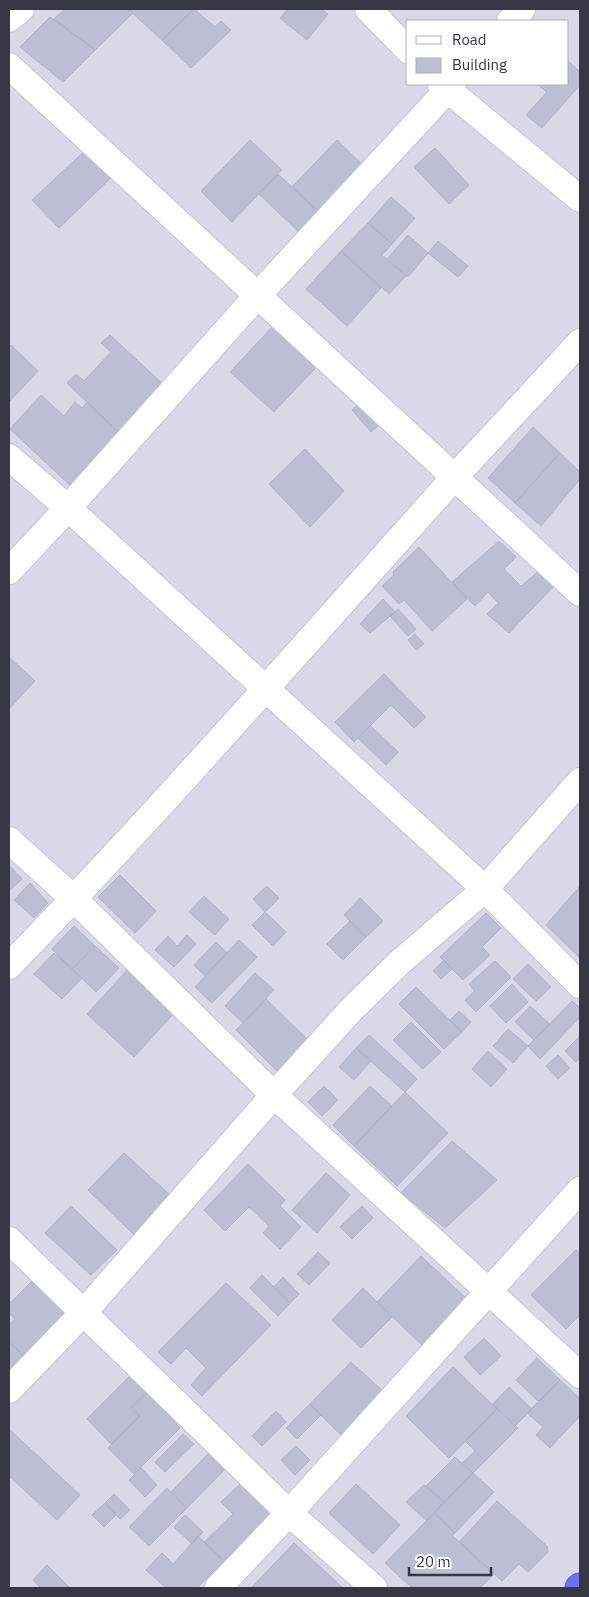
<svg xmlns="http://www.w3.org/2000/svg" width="589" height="1597" font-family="'IBM Plex Sans',sans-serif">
  <rect width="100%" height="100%" fill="#e6e6f2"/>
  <path fill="#d8d8e9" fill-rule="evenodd" d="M9,9H580V1588H9ZM408,21H568V84H408Z"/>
  <path fill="#bcbed3" stroke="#b0b2cd" d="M65,9H128L133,13L95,50L54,19Z
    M132,9H194L162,40L130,11Z
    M194,9L215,27L221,21L231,30L191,68L162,40Z
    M288,9H321L328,14L307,40L280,18Z
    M50,17L95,50L63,82L20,47Z
    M568,61L580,72V85L542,128L526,115L547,92L537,84H568Z
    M250,140L282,170L232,222L201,191Z
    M337,140L367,169L323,216L292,187Z
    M90,146L116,173L59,228L32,200Z
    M435,148L469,185L449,204L414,167Z
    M278,174L323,216L303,236L259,194Z
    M391,197L415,218L392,244L368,223Z
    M368,223L392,244L382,255L406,276L389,294L341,251Z
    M408,235L428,253L408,277L387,259Z
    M438,241L468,266L458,277L428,253Z
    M341,251L381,288L347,326L306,289Z
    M276,323L322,361L274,412L230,372Z
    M110,335L165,386L121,435L67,383L76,374L84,381L111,352L101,343Z
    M11,345L38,371L9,402V348Z
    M41,395L64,416L75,402L82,408L87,402L121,435L75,490L10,429Z
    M365,399L384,421L371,432L352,410Z
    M533,427L560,453L515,503L488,478Z
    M305,449L344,491L310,527L269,484Z
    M560,453L580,472V479L541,526L515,503Z
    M499,541L516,557L504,569L521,586L538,572L554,586L509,633L487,614L498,603L488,592L475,606L452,582Z
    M419,547L467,599L432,631L404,600L399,604L382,586L394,575L393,572Z
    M383,599L395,612L370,633L360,624Z
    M398,609L416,629L408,636L390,616Z
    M415,634L424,644L416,650L408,640Z
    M9,657L35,681L9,709Z
    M384,674L426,717L414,728L391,705L354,742L335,722Z
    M370,725L398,752L386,765L358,738Z
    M9,865L22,879L9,891Z
    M120,875L156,911L135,933L98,897Z
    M30,883L48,903L34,918L14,900Z
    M267,886L279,898L265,912L253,899Z
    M580,886V958L546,925Z
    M204,896L229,919L215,935L189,912Z
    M360,898L383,921L366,937L344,915Z
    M265,912L286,932L273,946L252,925Z
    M486,913L501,928L482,947L490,955L463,980L440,957Z
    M350,921L366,937L343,960L327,944Z
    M74,926L95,946L72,969L52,949Z
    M187,935L196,944L174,967L155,950L168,936L177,946Z
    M239,940L257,957L212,1003L195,987Z
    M216,942L227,953L205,976L194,965Z
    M95,946L119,968L96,992L72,969Z
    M54,953L82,978L62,999L34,974Z
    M444,960L452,969L441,979L433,971Z
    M495,961L511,977L476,1012L465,1000L475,991L469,984Z
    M528,964L551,987L536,1001L513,979Z
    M129,968L176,1011L134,1057L87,1014Z
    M255,973L274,990L243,1023L225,1006Z
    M512,984L528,1002L506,1023L490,1006Z
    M416,987L462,1032L444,1049L399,1004Z
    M266,999L311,1043L281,1075L236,1030Z
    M572,1001L580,1008V1017L540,1059L528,1046Z
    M530,1006L550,1024L534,1040L515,1022Z
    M459,1011L471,1022L462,1032L450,1020Z
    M411,1022L441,1052L423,1069L393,1040Z
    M508,1029L528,1046L513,1063L493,1046Z
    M369,1035L417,1079L405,1092L356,1048Z
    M580,1036V1058L576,1062L565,1051Z
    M356,1048L371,1061L354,1080L339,1067Z
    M488,1051L507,1069L491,1087L472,1069Z
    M558,1055L570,1068L558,1079L546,1066Z
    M324,1086L338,1100L322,1116L308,1102Z
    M370,1086L392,1106L354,1146L333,1125Z
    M405,1092L448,1133L397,1186L354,1146Z
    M452,1141L497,1180L445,1228L401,1193Z
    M124,1153L170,1195L133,1234L88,1190Z
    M248,1164L285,1200L280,1206L301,1227L280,1249L263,1233L269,1226L249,1207L225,1231L204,1210Z
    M326,1173L350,1195L317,1233L292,1210Z
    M71,1206L117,1250L91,1275L45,1233Z
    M362,1206L373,1218L352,1239L340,1227Z
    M576,1250L580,1253V1315L566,1329L531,1295Z
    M318,1252L330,1263L309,1285L297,1274Z
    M421,1256L469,1301L425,1348L377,1302Z
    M262,1275L290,1303L278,1316L250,1288Z
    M283,1277L299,1294L290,1303L274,1287Z
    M33,1280L65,1312L24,1356L9,1342V1325L15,1319L9,1313V1304Z
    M226,1283L271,1325L202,1396L191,1385L206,1368L186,1348L171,1364L158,1352Z
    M363,1288L392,1317L361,1348L332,1320Z
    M484,1338L501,1356L480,1375L464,1357Z
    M9,1342L24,1356L9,1371Z
    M537,1358L560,1380L539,1402L516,1380Z
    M351,1362L383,1391L341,1435L310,1404Z
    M453,1367L497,1409L449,1458L406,1416Z
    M130,1376L147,1392L131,1408L139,1416L111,1444L87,1419Z
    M560,1380L580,1399V1416L550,1448L536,1435L543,1427L527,1413Z
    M509,1387L532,1409L515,1426L493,1404Z
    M147,1392L180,1428L134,1474L108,1448L140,1416L132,1407Z
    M310,1404L321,1415L297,1439L286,1428Z
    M497,1409L518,1428L485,1461L465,1441Z
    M276,1411L286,1422L262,1446L252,1436Z
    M9,1429L80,1495L57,1520L9,1476Z
    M183,1434L194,1444L165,1472L155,1462Z
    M296,1446L310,1460L295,1475L281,1460Z
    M475,1451L485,1461L473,1473L462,1463Z
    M208,1454L224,1470L187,1508L171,1492Z
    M455,1457L473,1473L444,1502L426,1486Z
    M141,1468L157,1485L145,1497L129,1480Z
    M473,1473L494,1492L455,1533L434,1513Z
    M241,1483L272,1514L224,1561L204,1542L233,1514L221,1502Z
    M356,1484L400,1525L373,1554L329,1513Z
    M424,1485L444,1502L427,1521L406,1502Z
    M167,1488L187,1508L149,1546L129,1527Z
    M114,1494L130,1510L120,1519L105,1503Z
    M497,1501L547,1546L548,1552L528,1572L519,1564L502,1581L459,1542Z
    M105,1503L116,1515L104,1527L92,1515Z
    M434,1513L455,1533L452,1535L494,1574L480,1588H412L385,1563Z
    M185,1515L203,1532L192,1544L174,1527Z
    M198,1536L224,1561L197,1588H166L146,1570L162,1553L173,1564Z
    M294,1543L343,1588H251Z
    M47,1565L70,1588H41L33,1580Z"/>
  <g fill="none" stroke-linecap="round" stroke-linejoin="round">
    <defs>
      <path id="street" d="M368,9L408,50
        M9,19L21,9
        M510,21L522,9
        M9,66L580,593
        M441,84L580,199
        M9,457L68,508L485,889L580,985
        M9,571L68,508L257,296L453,84
        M9,840L74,899L274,1095L580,1375
        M9,966C162,808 306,643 453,479C495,433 538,388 580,342
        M9,1240L289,1513L374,1588
        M9,1390L84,1312L274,1095L351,1010L400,962L485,889L580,781
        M218,1588L289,1513L580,1190"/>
      <path id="highway" d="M579,1588L580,1587"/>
    </defs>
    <use href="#street" stroke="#c3c4d8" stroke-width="28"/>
    <use href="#highway" stroke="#3f47d3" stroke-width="29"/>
    <use href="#street" stroke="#fff" stroke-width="26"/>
    <use href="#highway" stroke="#6e71f4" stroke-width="28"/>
  </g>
  <rect width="589" height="1597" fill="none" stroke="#363744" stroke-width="20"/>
  <rect x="406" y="20" width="162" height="65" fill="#ffffff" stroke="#afafb4"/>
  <rect x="416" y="36" width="25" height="8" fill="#ffffff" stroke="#afafb4"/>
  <text x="452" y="45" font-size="15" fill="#363744">Road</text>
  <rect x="416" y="58" width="25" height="15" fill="#bcbed3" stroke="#afafb4"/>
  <text x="452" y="70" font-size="15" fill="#363744">Building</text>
  <path d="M409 1567v8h82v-8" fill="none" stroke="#363744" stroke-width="2.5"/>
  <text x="416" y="1567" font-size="15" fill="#363744" stroke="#ffffff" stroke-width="4" paint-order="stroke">20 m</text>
</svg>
